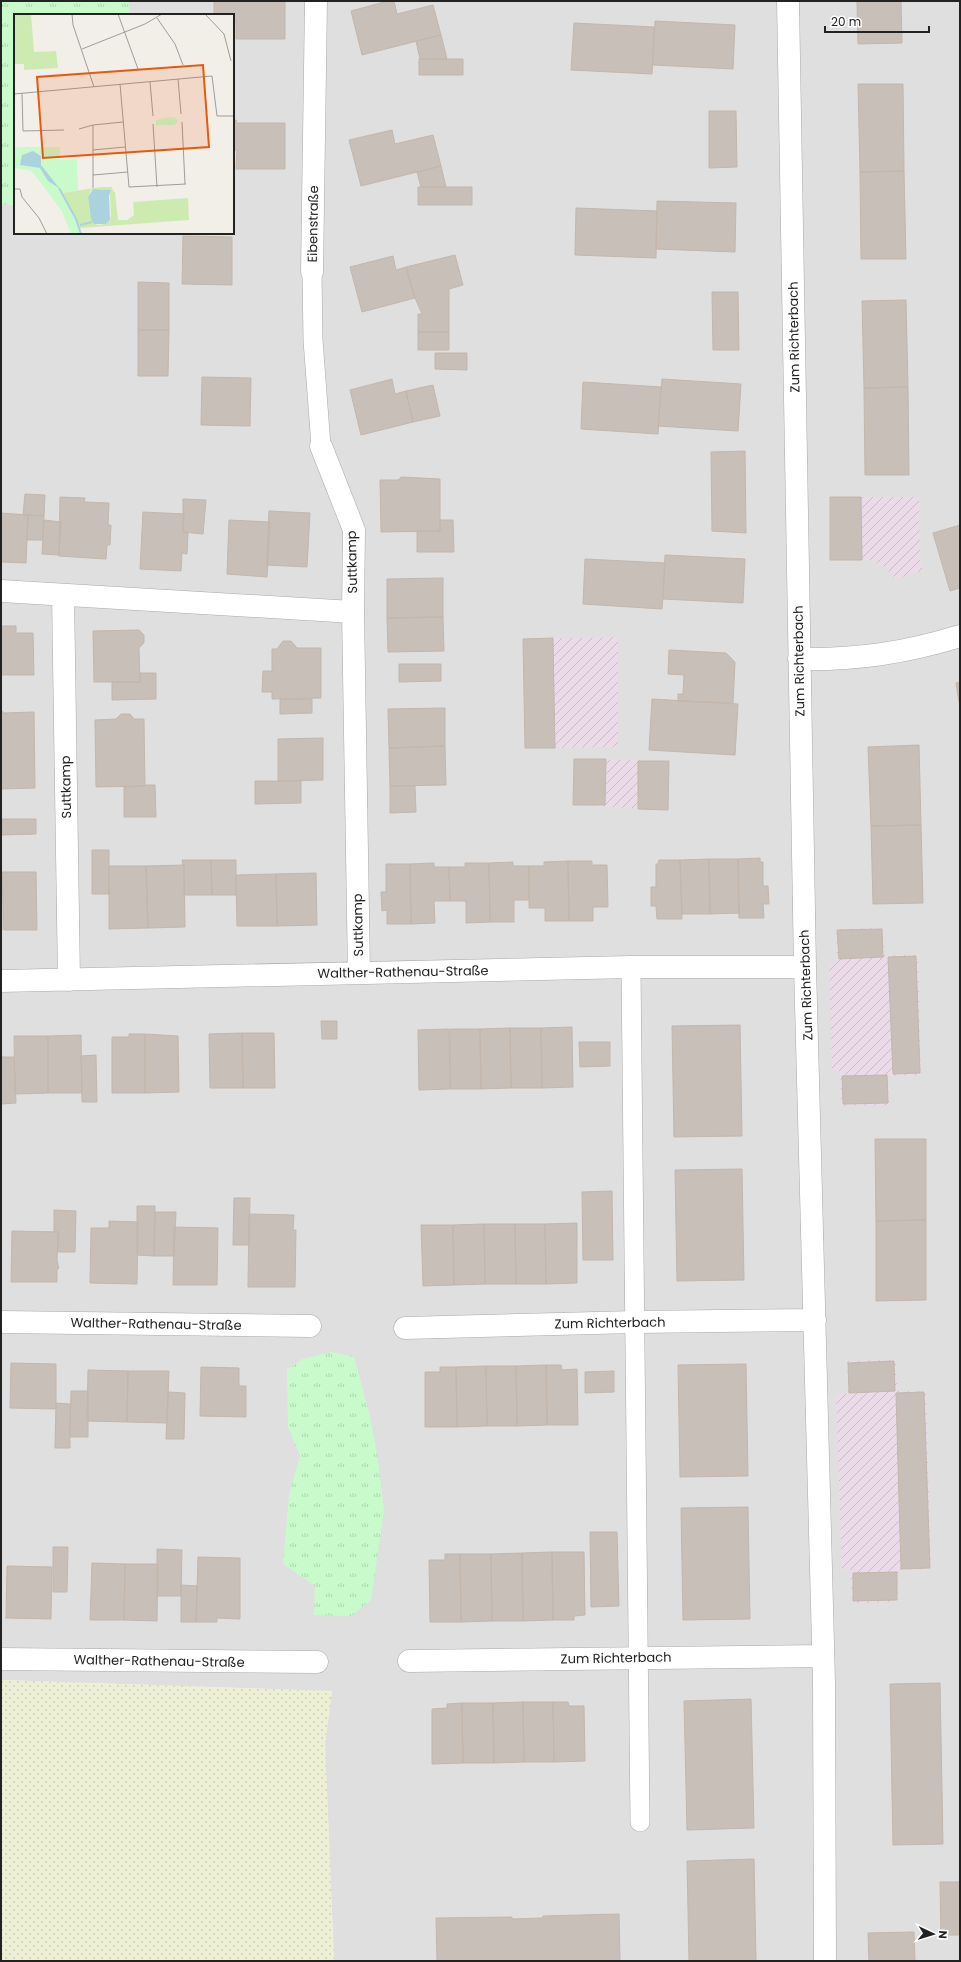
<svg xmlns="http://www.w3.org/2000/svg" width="961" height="1962" font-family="Poppins,sans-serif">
  <defs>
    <pattern id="industrial-furrows" width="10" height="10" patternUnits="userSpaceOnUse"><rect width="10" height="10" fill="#ebdbe8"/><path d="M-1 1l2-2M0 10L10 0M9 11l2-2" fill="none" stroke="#c9bcc7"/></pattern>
    <pattern id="farmland-dots" width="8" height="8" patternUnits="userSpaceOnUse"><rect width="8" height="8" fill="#eef0d5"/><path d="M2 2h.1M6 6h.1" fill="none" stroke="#ccceb7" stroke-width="1.8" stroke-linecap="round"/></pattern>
    <pattern id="park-tufts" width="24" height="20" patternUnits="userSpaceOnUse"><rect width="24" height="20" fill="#c8facc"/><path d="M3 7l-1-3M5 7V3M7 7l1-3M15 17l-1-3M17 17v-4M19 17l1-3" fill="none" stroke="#acd6af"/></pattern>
  </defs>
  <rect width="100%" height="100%" fill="#f2efe9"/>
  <path fill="#e0dfdf" d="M129,1H960V1961H334L325,1744L332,1691L1,1680V204L15,205V233H233V15H129Z"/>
  <path fill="url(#industrial-furrows)" d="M830,497H919L920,560L923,570L896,579L883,566L873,560H830Z
    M618,637V747L525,748L523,639Z
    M574,759L669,761L668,810L573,805Z
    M883,928L884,955H918L921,1075L888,1076L889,1105L841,1106L840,1071H832L829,963L837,962L836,929Z
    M896,1360L897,1391H926L931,1569L898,1570V1602L852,1603L850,1570H842L836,1394H848L847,1361Z"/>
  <path fill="url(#farmland-dots)" d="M1,1680L332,1691L325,1744L334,1961H1Z"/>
  <path fill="url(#park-tufts)" d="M1,1H129V15H15V205L1,204Z
    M331,1352L354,1357L369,1412L377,1453L384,1511L371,1600L351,1616L314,1615L315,1586L283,1564L289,1495L300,1456L288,1427L287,1370L302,1359Z"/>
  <path fill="#c7bfb8" stroke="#c4b6ab" d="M214,1H285V39H236V21H233V15H214Z
    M388,1H394L397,14L433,5L441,35L362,55L351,11Z
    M857,1H901L902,43L858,44Z
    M655,21L735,25L733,69L653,65Z
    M574,23L654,27L652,74L571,70Z
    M441,35L447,59H420L416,41Z
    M419,59H463V75H419Z
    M858,84H903L904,171L860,172Z
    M709,111H736L737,167L709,168Z
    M233,120H236L237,123H285V169H236L237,150H233Z
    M392,130L395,144L433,135L441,166L361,186L349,140Z
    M441,166L446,187H421L417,172Z
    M904,171L906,259H861L860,172Z
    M418,187H472V205H418Z
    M657,201L736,203L735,252L656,249Z
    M576,208L657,211L656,258L575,255Z
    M183,236L232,237V285L182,284Z
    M455,255L463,285L449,289V332H418V314H422L415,298L406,267Z
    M393,256L396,270L406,267L415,298L362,312L350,267Z
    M138,282L169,283V330H138Z
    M712,292H738L739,350H713Z
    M906,300L908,387L864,388L862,301Z
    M138,330H169L168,376H138Z
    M418,332H449V350H418Z
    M435,353H467V370L435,369Z
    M202,377L251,378L250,426L201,425Z
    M392,379L395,394L406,391L413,422L361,435L350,390Z
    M662,379L741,384L738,431L658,426Z
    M583,382L661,387L658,434L581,429Z
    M433,385L440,416L413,422L406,391Z
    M908,387L909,475H865L864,388Z
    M745,451L746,533L712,531L711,452Z
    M401,477L440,479V531L381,532L380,480H398Z
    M25,494L45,495L44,516L23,515Z
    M60,497L85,498L84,502L109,503L108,525H111L110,545H107L106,559L59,556Z
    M830,497H861L862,560H830Z
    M183,499L206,500L203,534L183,532Z
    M269,511L310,513L307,567L267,565Z
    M143,512L184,514L183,532L188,533L187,554L182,553L181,571L140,569Z
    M1,513L28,515L26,563L1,562Z
    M28,515L44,516L42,540H27Z
    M44,520L61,522L59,555L42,554Z
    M229,520L270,522L267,577L227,574Z
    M440,520H453L454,552H417V531H440Z
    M960,525V588L950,591L933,533Z
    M665,555L745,559L743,603L663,599Z
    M585,559L665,563L662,609L583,604Z
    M443,578V617L387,618V579Z
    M443,617L444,651L388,652L387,618Z
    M1,626H16V633H33L34,675H1Z
    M139,630L144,635V643L139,648L140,682H94L93,631Z
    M553,638L555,748H525L523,639Z
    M283,641H291L297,648H321V698L272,699V692H262L263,671H272V649H277Z
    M669,650L726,653L735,662L733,703L678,701V694H683L684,675L668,674Z
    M399,664H441V681L399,682Z
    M140,673H156V699L112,700V682H140Z
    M960,682V708L956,683Z
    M280,699H312V713L280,714Z
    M652,699L738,704L735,755L649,750Z
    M445,708V746L389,748L388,709Z
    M1,710L4,713L34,712L35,788L1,789Z
    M121,714H130L134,719H144L145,786L96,787L95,720L116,719Z
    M323,738V780L278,781V739Z
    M919,745L921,825L871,826L868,747Z
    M445,746L446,785L390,786L389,748Z
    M574,759H606L605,805H573Z
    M638,761H669L668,810L638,809Z
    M255,781H301V803L255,804Z
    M145,785H155L156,817H124V787L145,786Z
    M390,786H415L416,812L390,813Z
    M2,819H36V834L2,835Z
    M921,825L923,903L873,904L871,826Z
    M92,850H109V894H92Z
    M760,858V862H763V886H768L769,904H763L764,918H739L738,859Z
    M709,859H738L739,913L710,914Z
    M709,859L710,914H682L680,860Z
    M182,860H211L212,895H184V865H183Z
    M211,860H236V895H212Z
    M659,860H680L682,919H657L656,906H651V887H656V864H658Z
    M568,861H592V865H607L608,907H593V921H569Z
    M568,861L569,921H545V908H529V866H544V862Z
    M513,862V866H529V900H514V922H490L489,863Z
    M434,863V867H449L450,901H434L435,923L411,924L410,864Z
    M465,863H489L490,922L466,923V901H450L449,867H465Z
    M386,864H410L411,924H387V910L382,911L381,892H386Z
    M184,865L185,927L148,928L146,866Z
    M109,866H146L148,928L109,929Z
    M1,872H2V930L1,917Z
    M2,872H36L37,930H4Z
    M316,873L317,925L277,926L276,874Z
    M276,874L277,926H237L236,875Z
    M882,929L883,957L839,959L837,930Z
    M916,956L920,1073L893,1074L888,957Z
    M321,1021H337V1039H322Z
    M740,1025L742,1136L674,1137L672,1026Z
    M572,1027L573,1087L542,1088L541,1028Z
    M510,1028H541L542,1088H511Z
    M510,1028L511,1088L481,1089L480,1029Z
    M449,1029L450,1089L419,1090L418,1030Z
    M450,1029H480L481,1089H450Z
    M242,1033H274L275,1088H243Z
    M242,1033L243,1088H210L209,1034Z
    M129,1034H145V1093H112V1037H129Z
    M145,1034L178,1036L179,1092L145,1093Z
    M81,1035L82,1093H48V1036Z
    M14,1036H48V1093L15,1094Z
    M579,1042H610V1066L580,1067Z
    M96,1055L97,1102H82L81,1056Z
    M1,1057H14L16,1103L1,1104Z
    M887,1075L888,1103L843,1104L842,1076Z
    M875,1139H926V1220L876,1221Z
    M742,1169L744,1280L677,1281L675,1170Z
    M612,1191L613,1260H583L582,1192Z
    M234,1198H250L249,1245H233Z
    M137,1206H155L154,1256L137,1255Z
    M54,1210L76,1211L75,1252H58V1232H54Z
    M155,1212H176L174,1256H154Z
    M249,1214L294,1215L293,1230H296L295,1287H248Z
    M926,1220V1300L876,1301V1221Z
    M109,1221L138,1222L137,1284L90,1283L91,1228H109Z
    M577,1223V1283L546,1284L545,1224Z
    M484,1224L485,1284L454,1285L453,1225Z
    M484,1224H515L516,1284H485Z
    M515,1224H545L546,1284H516Z
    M421,1225H453L454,1285L423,1286Z
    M174,1227L218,1228L217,1285H173Z
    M12,1231L58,1232L57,1261L59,1268L57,1270V1282H11Z
    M894,1361L895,1391L849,1393L848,1363Z
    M11,1363L56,1364V1409L10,1408Z
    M746,1364L748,1476L680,1477L678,1365Z
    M546,1365H561L562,1370L577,1369L578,1425H547Z
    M546,1365L547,1425L517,1426L516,1366Z
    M486,1366H516L517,1426H487Z
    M486,1366L487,1426L457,1427L456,1367Z
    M201,1367L239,1368V1386H246V1417L200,1416Z
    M440,1367H456L457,1427H425V1372H440Z
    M88,1370L128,1371L127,1422L87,1421Z
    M128,1371H169L167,1423L127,1422Z
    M614,1371V1392L585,1393V1372Z
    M71,1391H88V1437H70Z
    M168,1392L185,1393L184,1439H166Z
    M924,1392L930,1568L901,1569L896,1393Z
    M56,1403L70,1404V1448H55Z
    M748,1507L750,1619L683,1620L681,1508Z
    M590,1532H617L619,1606L591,1607Z
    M53,1547H68L67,1592H53Z
    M157,1549L182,1550L181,1596H157Z
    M552,1552L553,1620L523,1621L522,1553Z
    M552,1552H584L585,1615L574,1616V1620H553Z
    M522,1553L523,1621H492L491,1554Z
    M445,1554H460L461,1622H430L429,1560H445Z
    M460,1554H491L492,1621L461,1622Z
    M198,1557L240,1558V1619L217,1618V1622H196Z
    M92,1563L125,1564L124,1620H90Z
    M125,1564H158L157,1621L124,1620Z
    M7,1566L52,1567L51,1619L6,1618Z
    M897,1572V1600L853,1601V1573Z
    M181,1585L197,1586L196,1622H181Z
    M940,1683L943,1844L893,1845L890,1684Z
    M751,1699L754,1828L687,1830L684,1701Z
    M523,1702H553L554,1762H524Z
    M523,1702L524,1762L494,1763L493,1703Z
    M553,1702H568L569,1706H584L585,1761L554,1762Z
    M462,1703H493L494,1763H463Z
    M462,1703L463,1763L432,1764V1709L447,1708V1704Z
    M754,1859L756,1961H689L687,1861Z
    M940,1882H960V1935H941Z
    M619,1914L620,1961H437L436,1918L512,1917V1919L543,1918V1916Z
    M914,1932L915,1961H869L868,1933Z"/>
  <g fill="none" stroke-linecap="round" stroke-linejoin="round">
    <defs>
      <path id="service" d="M312,272L313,340L321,446
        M631,967L640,1822"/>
      <path id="minor" d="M788,1L805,967L824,1682L825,1961
        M312,272L316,1
        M321,446L354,530L353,612
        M1,591L353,612L359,973
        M63,595L69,980
        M799,659C856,660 905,653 960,636
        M1,981L631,967H805
        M1,1322L310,1326
        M405,1328L635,1322L815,1320
        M1,1659L317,1662
        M409,1661L823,1656"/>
    </defs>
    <use href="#service" stroke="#a9a9a9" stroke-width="20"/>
    <use href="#minor" stroke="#a9a9a9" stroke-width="23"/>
    <use href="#service" stroke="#fff" stroke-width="19"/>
    <use href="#minor" stroke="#fff" stroke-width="22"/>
  </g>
  <g text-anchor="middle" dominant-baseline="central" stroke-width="4" stroke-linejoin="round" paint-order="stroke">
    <g font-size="13" fill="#222" stroke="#fff">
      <text transform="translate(313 224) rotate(-89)">Eibenstraße</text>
      <text transform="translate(794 337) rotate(-91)">Zum Richterbach</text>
      <text transform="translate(352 562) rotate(-91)">Suttkamp</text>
      <text transform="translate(799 661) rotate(-91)">Zum Richterbach</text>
      <text transform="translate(66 787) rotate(-91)">Suttkamp</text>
      <text transform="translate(358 925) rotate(-91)">Suttkamp</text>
      <text transform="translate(403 972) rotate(-1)">Walther-Rathenau-Straße</text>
      <text transform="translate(806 985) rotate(-92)">Zum Richterbach</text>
      <text transform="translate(610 1323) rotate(-1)">Zum Richterbach</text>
      <text transform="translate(156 1324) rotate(1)">Walther-Rathenau-Straße</text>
      <text transform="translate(616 1658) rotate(-1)">Zum Richterbach</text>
      <text transform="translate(159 1661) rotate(1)">Walther-Rathenau-Straße</text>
    </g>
  </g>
  <g transform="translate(14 14)">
    <rect width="220" height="220" fill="#f2efe9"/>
    <path d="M87,173H98L99,177L101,178L104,206H113L120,201L119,188L174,184L175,206L66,214L48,179ZM88,175L96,180L97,203L92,210L83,211L76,200L74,183L77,176Z" fill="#cdebb0" fill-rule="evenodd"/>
    <path d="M155,103L162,104L164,108L160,111H142V106ZM0,133H46V146L63,145L64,176L48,179L68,220H57L48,197L18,157L0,154ZM22,138L27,142V151L45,175L34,167L26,154L7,151L13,139Z" fill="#c8facc" fill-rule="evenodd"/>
    <path d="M0,0H17L20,38L42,37L44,54L10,56V50H1Z" fill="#cdebb0"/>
    <path d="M19,137L27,142V151L46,175L34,167L26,154L6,151L8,141ZM79,175L97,176L95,182L96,205L92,210H80L77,205L74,183Z" fill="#aad3df"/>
    <path fill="none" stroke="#aad3df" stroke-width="2" d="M45,174L62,205L67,220M66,211L78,208"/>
    <path fill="none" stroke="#9f9d99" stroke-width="1" d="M58,0L59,11L80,73M104,0L124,55M191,0L210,20L217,47M143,4L161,30L169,51M68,35L131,10L148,0M164,65L167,100M136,68L139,102M106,70L115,173L172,170M8,79L9,117L50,116M0,80L198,62L203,102H220M109,108L79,111V161L114,158M168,108L171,170M139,110L143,173M65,115L79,111M79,136L111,133M79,174V161M0,175H6L8,183L25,204L33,220"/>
    <path fill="#e8590c" fill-opacity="0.15" stroke="#e8590c" stroke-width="2" d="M189,51L195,133L29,144L23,63Z"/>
    <rect width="220" height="220" fill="none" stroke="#222" stroke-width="2"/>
  </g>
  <rect width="961" height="1962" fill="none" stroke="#222222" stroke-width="4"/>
  <g transform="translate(933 1934) rotate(94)" stroke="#ffffff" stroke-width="3" paint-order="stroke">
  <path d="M0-3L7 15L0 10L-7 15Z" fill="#222222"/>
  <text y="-6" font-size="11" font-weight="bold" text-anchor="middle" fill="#222222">N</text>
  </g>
  <path d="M825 26v6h104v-6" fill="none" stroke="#222222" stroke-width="2"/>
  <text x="831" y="26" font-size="12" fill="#222222" stroke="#ffffff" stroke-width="3" paint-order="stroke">20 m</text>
</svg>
